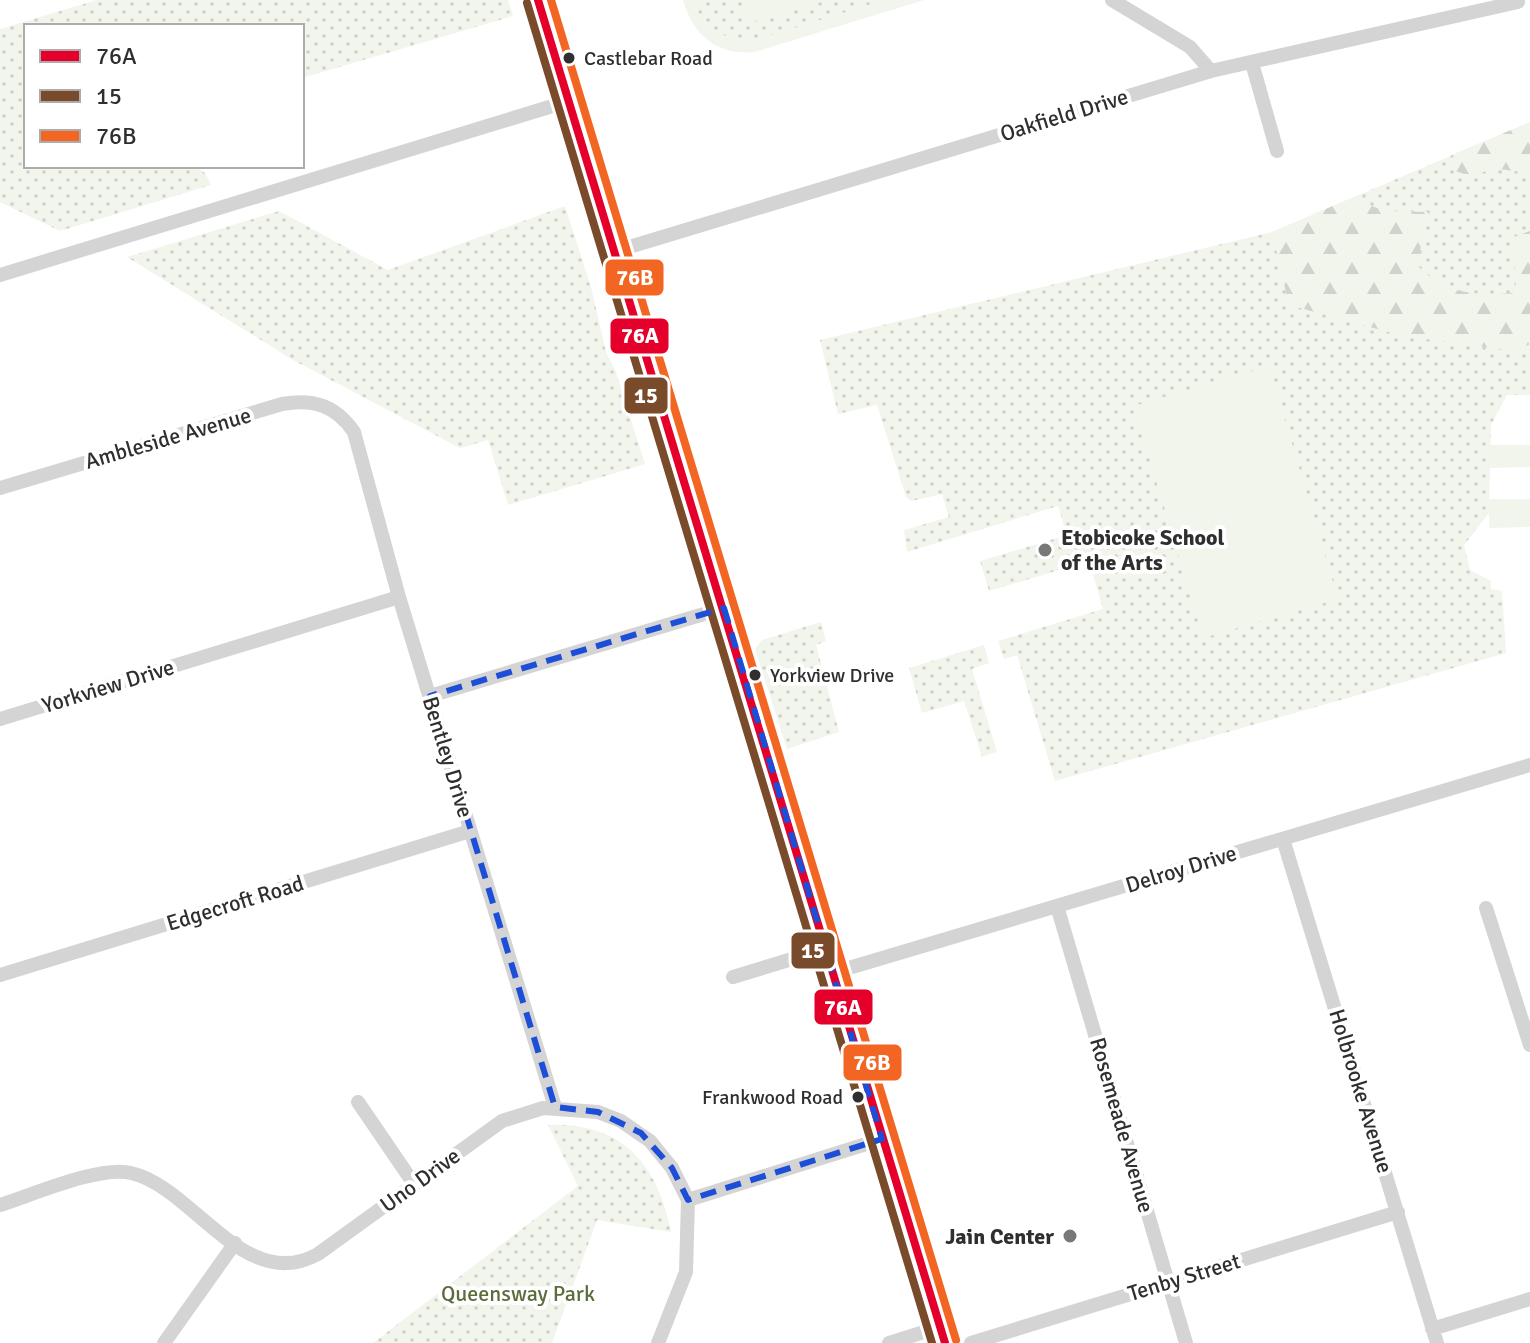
<svg xmlns="http://www.w3.org/2000/svg" width="1530" height="1343" font-family="Signika,sans-serif">
  <defs>
    <pattern id="green-dots" width="8" height="8" patternUnits="userSpaceOnUse" patternTransform="scale(2)"><rect width="8" height="8" fill="#f2f5ec"/><path d="M2 2h.1M6 6h.1" fill="none" stroke="#d0d2cb" stroke-width="1.8" stroke-linecap="round"/></pattern>
    <pattern id="forest-firs" width="22" height="20" patternUnits="userSpaceOnUse" patternTransform="scale(2)"><rect width="22" height="20" fill="#f2f5ec"/><path d="M5 1l3.5 6h-7zM16 11l3.5 6h-7z" fill="#d0d2cb"/></pattern>
  </defs>
  <rect width="100%" height="100%" fill="#fff"/>
  <path fill="url(#green-dots)" d="M97,0H508L513,16L302,78V26H26V166H193L205,173L211,185L60,231L0,202V29Z
    M693,0H885L752,41C723,40 702,28 693,0Z
    M1530,122V395H1507L1491,425L1489,513L1464,545L1470,570L1491,581V589L1502,591L1506,653L1055,781L1017,655L1004,659L998,641L1103,609L1089,561L989,591L980,561L1067,535L1058,506L907,552L904,530L949,517L942,494L911,501L906,497L877,405L838,414L820,340L1272,232Z
    M565,206L591,287L606,352L616,372L645,464L508,505L488,440L460,448L293,360L127,257L279,211L388,270Z
    M821,622L826,641L816,645L839,732L787,749L755,649L762,640Z
    M984,645L989,663L972,669L997,752L982,757L964,701L922,713L909,668Z
    M548,1125C622,1122 658,1164 671,1232L597,1220L552,1343H373L578,1186Z"/>
  <path fill="url(#forest-firs)" d="M1530,122V173L1499,169L1467,175L1452,170L1450,161L1456,153Z
    M1349,199L1387,211L1428,212L1417,265C1446,295 1476,296 1516,293L1514,255L1510,244L1514,237L1530,231V344L1516,351L1403,336L1289,305L1272,232Z"/>
  <path fill="#f2f5ec" d="M683,0H693C702,28 723,40 752,41L885,0H924L755,52C717,56 693,35 683,0Z
    M743,0H828L749,23Z
    M1269,366L1338,599L1203,638L1134,406Z
    M1489,445H1530V467L1489,468Z
    M1489,499H1530V527L1489,528Z"/>
  <g fill="none" stroke-linecap="round" stroke-linejoin="round">
    <path stroke="#d4d4d4" stroke-width="14" d="M1112,0L1190,47L1211,71
      M1252,63L1277,151
      M616,251L1211,71L1518,2
      M0,275L569,101
      M0,488L282,404C314,398 336,406 354,432L399,597L555,1107
      M430,696L724,608
      M0,719L399,597
      M1283,839L1437,1343
      M1057,906L1186,1343
      M1486,908L1530,1045
      M832,973L1530,765
      M0,975L470,831
      M733,977L825,949
      M358,1102L414,1184
      M688,1200L882,1139
      M0,1205C32,1195 100,1165 131,1173C193,1187 245,1295 318,1254L502,1121L543,1108L598,1112L621,1121L650,1141L672,1168L688,1200L686,1272L658,1343
      M1432,1329L1530,1299
      M164,1343L235,1243
      M889,1343L940,1327
      M971,1343L1398,1212"/>
    <path stroke="#cdcdcd" stroke-width="18" d="M538,0L945,1343"/>
    <defs>
      <path id="bus-1" d="M538,0L945,1343"/>
      <path id="bus-2" d="M527,3L932,1343"/>
      <path id="bus-3" d="M551,0L956,1340"/>
    </defs>
    <use href="#bus-1" stroke="#fff" stroke-width="14"/>
    <use href="#bus-2" stroke="#fff" stroke-width="14"/>
    <use href="#bus-3" stroke="#fff" stroke-width="14"/>
    <use href="#bus-1" stroke="#e4002b" stroke-width="8"/>
    <use href="#bus-2" stroke="#7a4b2a" stroke-width="8"/>
    <use href="#bus-3" stroke="#f26522" stroke-width="8"/>
  </g>
  <path fill="none" stroke="#1d4ed8" stroke-width="6" stroke-dasharray="16 10" stroke-linejoin="round" d="M724,608L882,1139L688,1200L672,1168L641,1133L598,1112L555,1107L430,696Z"/>
  <g fill="#2f2f2f" stroke="#fff" stroke-width="3">
    <circle cx="569" cy="58" r="7"/>
    <circle cx="755" cy="675" r="7"/>
    <circle cx="858" cy="1097" r="7"/>
  </g>
  <g fill="#787878" stroke="#fff" stroke-width="3">
    <circle cx="1045" cy="550" r="8"/>
    <circle cx="1070" cy="1236" r="8"/>
  </g>
  <g text-anchor="middle" dominant-baseline="central" stroke-width="8" stroke-linejoin="round" paint-order="stroke">
    <g font-size="20" fill="#2f2f2f" stroke="#fff" text-anchor="start">
      <text x="584" y="58">Castlebar Road</text>
      <text x="770" y="675">Yorkview Drive</text>
      <text x="843" y="1097" text-anchor="end">Frankwood Road</text>
    </g>
    <g font-size="22" fill="#2f2f2f" stroke="#fff">
      <text transform="translate(1064 115) rotate(-17)">Oakfield Drive</text>
      <text transform="translate(168 438) rotate(-16)">Ambleside Avenue</text>
      <text transform="translate(108 686) rotate(-17)">Yorkview Drive</text>
      <text transform="translate(448 757) rotate(73)">Bentley Drive</text>
      <text transform="translate(1181 869) rotate(-17)">Delroy Drive</text>
      <text transform="translate(235 903) rotate(-17)">Edgecroft Road</text>
      <text transform="translate(1361 1091) rotate(73)">Holbrooke Avenue</text>
      <text transform="translate(1122 1125) rotate(74)">Rosemeade Avenue</text>
      <text transform="translate(420 1180) rotate(-36)">Uno Drive</text>
      <text transform="translate(1184 1277) rotate(-17)">Tenby Street</text>
    </g>
    <g font-size="22" font-weight="bold" fill="#2f2f2f" stroke="#fff" text-anchor="start">
      <text x="1061" y="537">Etobicoke School<tspan x="1061" dy="25">of the Arts</tspan></text>
      <text x="1054" y="1236" text-anchor="end">Jain Center</text>
    </g>
    <g font-size="22" fill="#5a6d3b" stroke="#fff">
      <text x="518" y="1293">Queensway Park</text>
    </g>
  </g>
  <g stroke="#fff" stroke-width="3">
    <rect x="604" y="258" width="61" height="39" rx="8" fill="#f26522"/>
    <rect x="609" y="317" width="61" height="38" rx="8" fill="#e4002b"/>
    <rect x="623" y="376" width="46" height="39" rx="8" fill="#7a4b2a"/>
    <rect x="790" y="931" width="46" height="39" rx="8" fill="#7a4b2a"/>
    <rect x="813" y="988" width="61" height="38" rx="8" fill="#e4002b"/>
    <rect x="842" y="1043" width="61" height="39" rx="8" fill="#f26522"/>
  </g>
  <g font-size="22" text-anchor="middle" font-weight="bold" fill="#fff">
    <text x="635" y="285">76B</text>
    <text x="640" y="343">76A</text>
    <text x="646" y="403">15</text>
    <text x="813" y="958">15</text>
    <text x="843" y="1015">76A</text>
    <text x="872" y="1070">76B</text>
  </g>
  <rect x="24" y="24" width="280" height="144" fill="#ffffff" stroke="#acacac" stroke-width="2"/>
  <rect x="40" y="50" width="40" height="12" fill="#e4002b" stroke="#acacac" stroke-width="2"/>
  <text x="96" y="64" font-size="24" fill="#2f2f2f">76A</text>
  <rect x="40" y="90" width="40" height="12" fill="#7a4b2a" stroke="#acacac" stroke-width="2"/>
  <text x="96" y="104" font-size="24" fill="#2f2f2f">15</text>
  <rect x="40" y="130" width="40" height="12" fill="#f26522" stroke="#acacac" stroke-width="2"/>
  <text x="96" y="144" font-size="24" fill="#2f2f2f">76B</text>
</svg>
